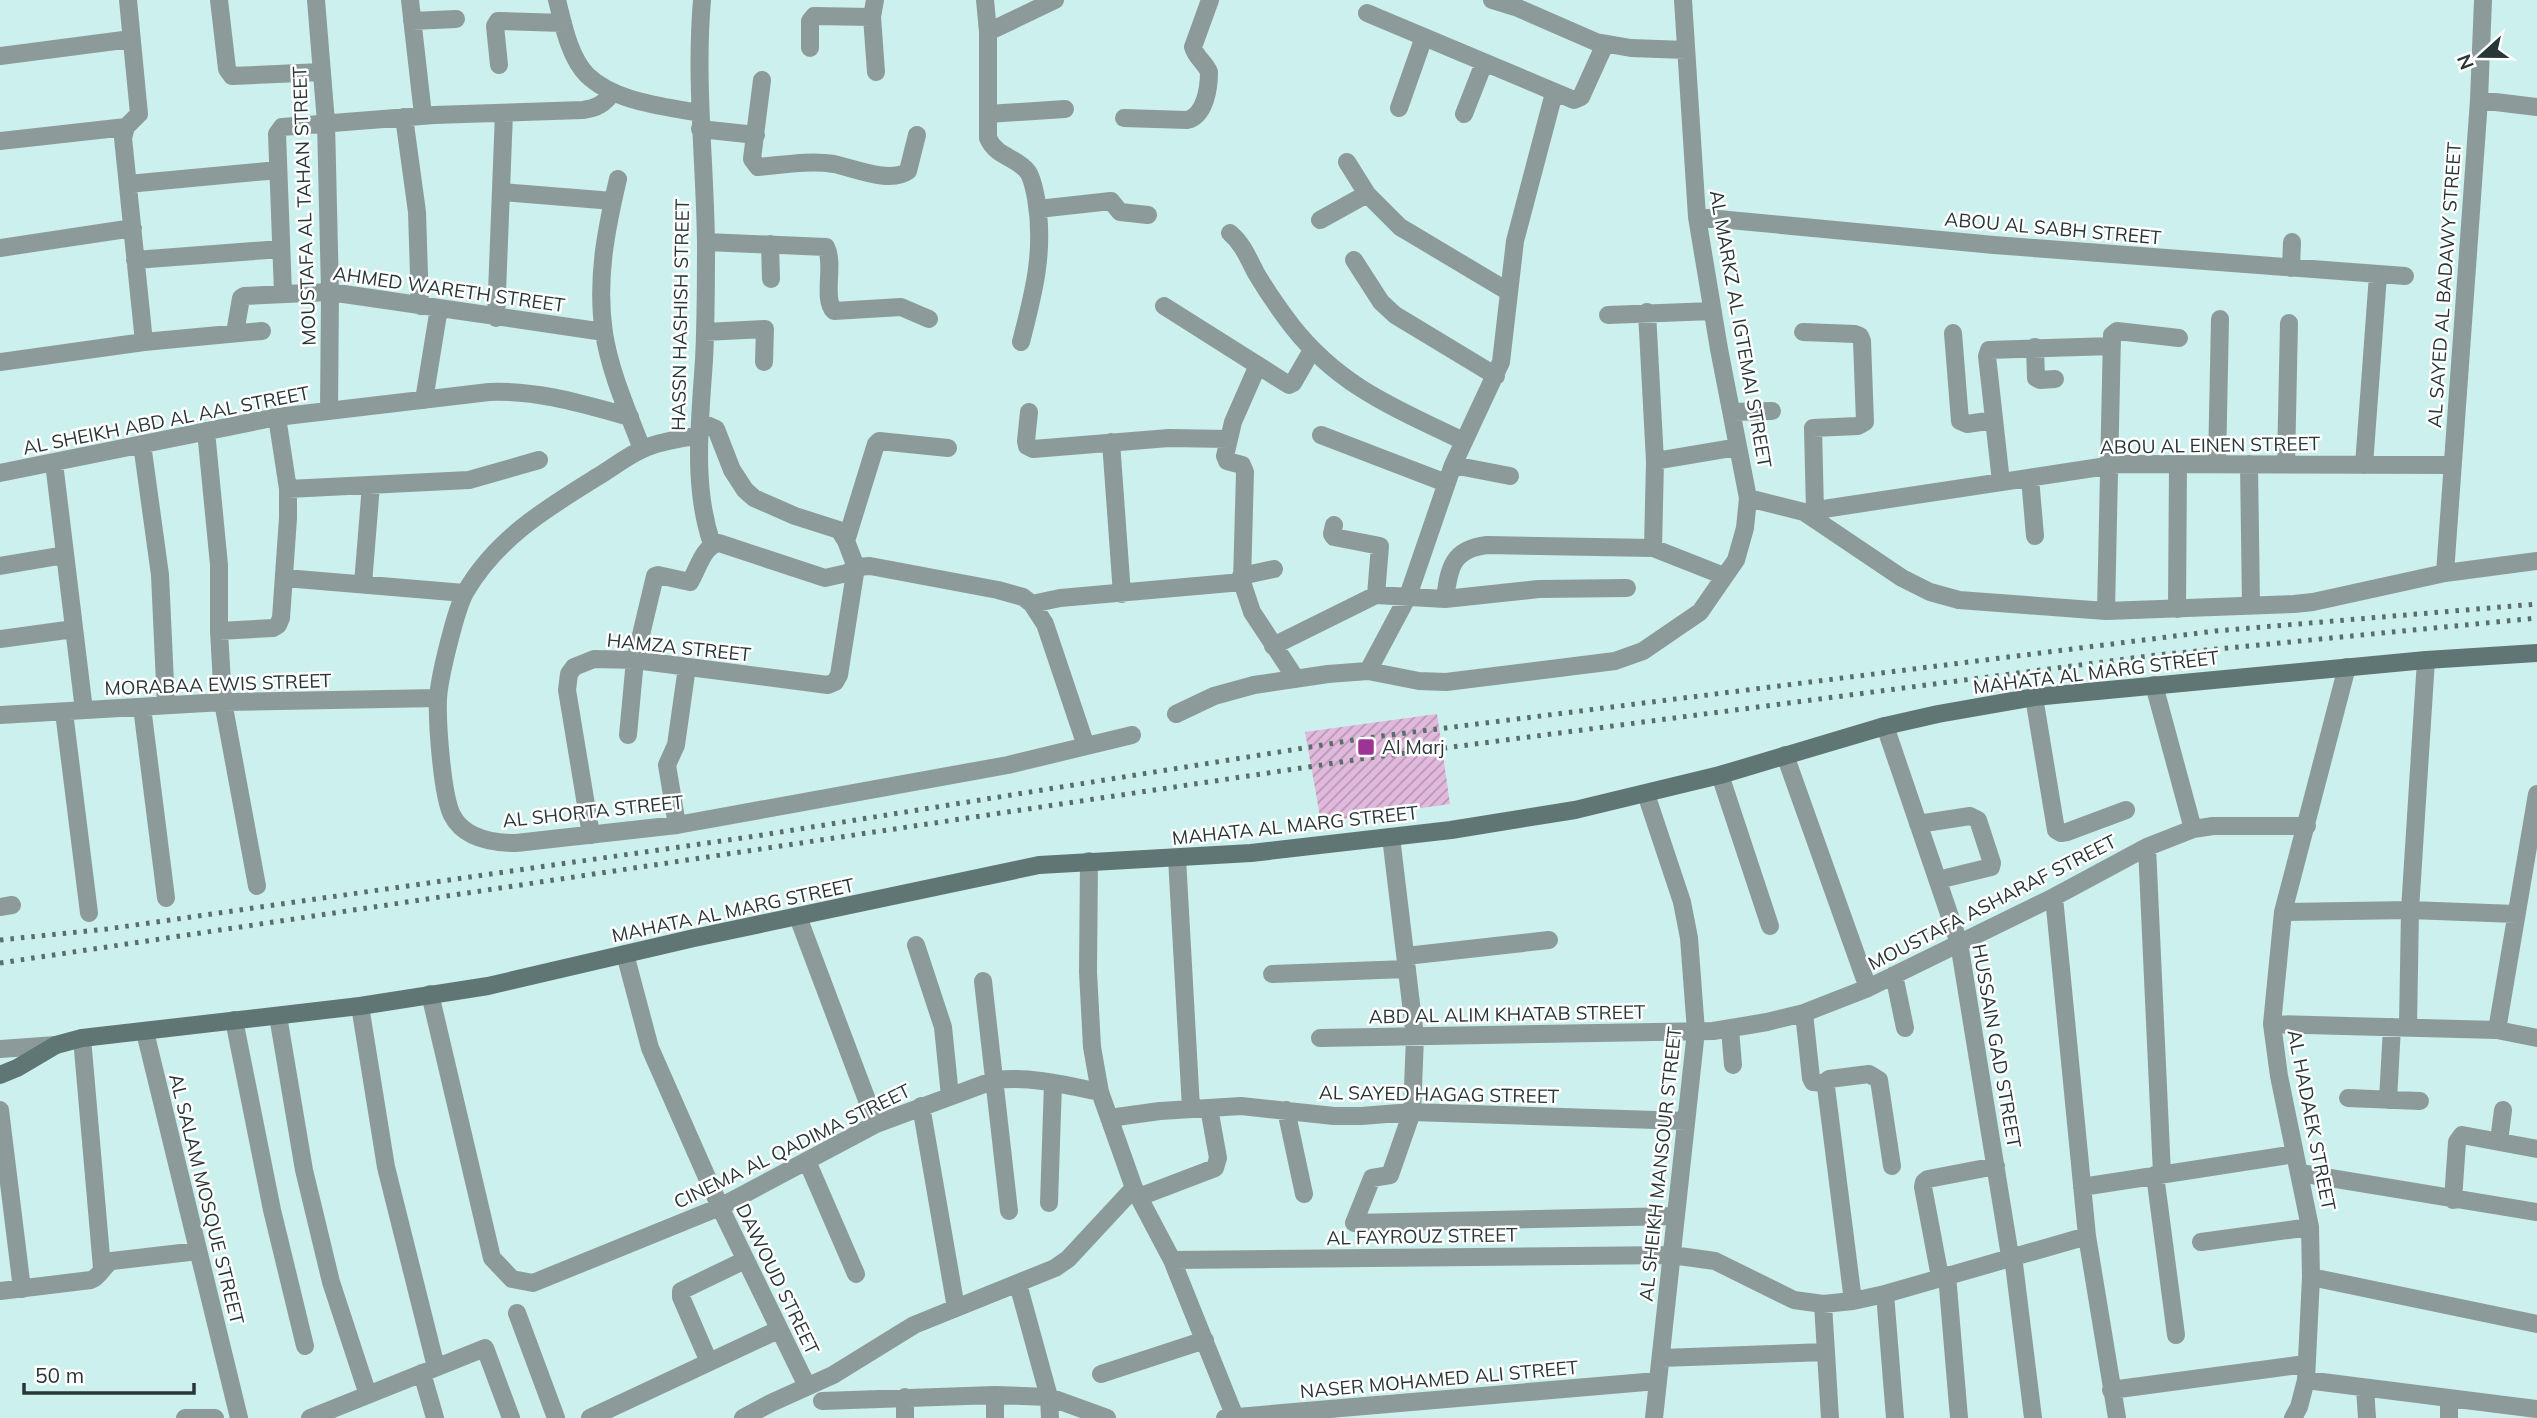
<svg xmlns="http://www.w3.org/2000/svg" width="2537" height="1418" font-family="Mulish,sans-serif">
  <defs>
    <pattern id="building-hatch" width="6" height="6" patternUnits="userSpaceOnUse" patternTransform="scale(1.75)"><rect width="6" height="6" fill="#e1b9dc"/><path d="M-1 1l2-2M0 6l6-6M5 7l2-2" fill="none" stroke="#b697b3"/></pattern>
  </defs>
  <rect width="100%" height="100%" fill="#cbf0ed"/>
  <path fill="url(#building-hatch)" d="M1437,714L1450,804L1321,822L1305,732Z"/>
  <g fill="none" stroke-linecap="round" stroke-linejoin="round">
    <path stroke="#8c9b99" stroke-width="18" d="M128,0L139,114L126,127L123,138L144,342
      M219,0L227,69L232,76L322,72
      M316,0L326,122L330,292L329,411
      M410,0L423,115
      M557,0C563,23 569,57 587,75C615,102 663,106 699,113
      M702,0C695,82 705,162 706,244C706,282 706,322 704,360C700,421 692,486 712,544
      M875,0L872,17L876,72
      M985,0L988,32V138C996,157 1017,157 1028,172C1033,180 1034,189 1036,198C1045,250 1034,292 1021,342
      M1492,0L1518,8L1596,42L1631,48L1686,50
      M1367,13L1574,100L1581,97L1605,44
      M412,21L456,19
      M988,32L1055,0
      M810,48V21L814,16L872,17
      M0,56L131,39
      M499,65L495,26L498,21L563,23
      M762,80L752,159L758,167C782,165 810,160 834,164C854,168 890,184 908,171L917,135
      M2479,100L2537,107
      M1399,108L1424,37
      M988,114L1065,109
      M1464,114L1484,63
      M404,117L417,212L420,306
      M1124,118L1187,120C1205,116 1209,88 1209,72C1205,62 1196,58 1193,47L1210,0
      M700,129L756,135
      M0,141L126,127
      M1347,162L1367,194L1400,227L1509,292
      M618,179C606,230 596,280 604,333C610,372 628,412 642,449
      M128,184L278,170
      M501,192L613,201
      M1038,209L1111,201L1120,212L1148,215
      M1697,217L1994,245L2405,276
      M1320,220L1367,194
      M1230,233C1243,244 1248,258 1256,273C1266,290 1279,309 1292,326C1340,387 1395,408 1463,441
      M706,242L826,247C835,264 822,299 834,311L901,307L929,319
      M770,244L771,279
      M0,248L133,228
      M135,260L281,249
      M1354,260L1381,302L1395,315L1496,376
      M2291,268L2292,242
      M283,293L277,134L282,127L434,115L583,110C597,108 604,104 613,92
      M1164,306L1289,385L1293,383L1312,350
      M1647,312L1655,461L1653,548
      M1608,315L1713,311
      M496,318L504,113
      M705,332L765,329L764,362
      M1803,332L1855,334L1860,336L1862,341L1865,422L1858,426L1813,428L1815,511
      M235,333L241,298L244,296L330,292L604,332
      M1953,333L1960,421L1967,424L1994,420
      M2035,347L2036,378L2040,380L2055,379
      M0,362L144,342L262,331
      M1258,365L1233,422L1225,456L1227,461L1242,465L1245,472L1242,582L1252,612L1296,679
      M424,400L439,308
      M1029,412L1026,441L1027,446L1033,449L1169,438L1229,439
      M1732,412L1772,411
      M700,422L716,429L732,470L745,490L754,498L795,516L839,530L846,541L856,567
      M206,431L219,565V631L223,702L257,886
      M699,435C681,439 660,441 643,449C627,456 612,468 597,477C547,508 497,538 466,591C456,608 439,678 438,699C437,722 442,795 452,815C464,839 492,843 516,843L677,825L1008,765L1132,735
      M1321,435L1446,483
      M1111,442L1122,594
      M142,444L160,575L166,705
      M1655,461L1738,447
      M54,463L84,710
      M2217,464L2220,319
      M2249,464L2251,605
      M2286,464L2289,323
      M1453,465L1510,476
      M2364,465L2378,275
      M0,473L277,417L489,392C538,390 583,404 630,417
      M2030,478L2035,536
      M2001,482L1987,356L1989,350L2112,346
      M288,489L469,480L539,460
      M1748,498L1804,512L1902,578L1930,592L1959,600L2106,611L2294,604L2313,602L2445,573L2537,561
      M1804,512L2120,464L2452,465
      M1334,525L1332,534L1334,537L1380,546L1376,595
      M846,541L876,444L879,441L948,448
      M0,566L65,555
      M2445,573L2479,100L2483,0
      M1241,576L1274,569
      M285,578L464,593
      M363,584L371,485
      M1445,599C1449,568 1452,549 1487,545L1653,548L1724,576
      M1032,604L1060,598L1242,582
      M2177,609L2178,464
      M2106,611L2112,335L2117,331L2179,338
      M219,631L273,628L278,625L281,618L288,518V489L277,417
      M0,639L74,629
      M1273,646L1376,595L1445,599L1539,589L1627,588
      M1368,671L1408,596L1453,465L1501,362L1515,241L1554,93
      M2154,685L2193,829
      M2034,697L2056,830L2061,833L2067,832L2126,810
      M142,707L166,898
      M64,712L89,913
      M1176,714L1214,696L1254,685L1328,674L1368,671L1419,681L1446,682L1615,661L1643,651L1700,612L1736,560L1745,528L1748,498L1719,349L1697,217L1683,0
      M0,715L223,702L438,698
      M1885,726L1959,943L2010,1256
      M628,735L635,660L655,576L658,575L690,582C698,569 703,546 719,543L825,578L847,573L856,567L870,566L998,590L1023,597L1032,604L1045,624L1086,746
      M1785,755L1868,988
      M1720,775L1770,926
      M1646,794L1682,902L1689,938L1696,1031L1654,1418
      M1918,824L1970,816L1978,820L1992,863L1991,867L1938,880
      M677,825L667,765L676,745L687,667
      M591,835L567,690L569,674L574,667L594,659L635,660L828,685L835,682L839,675L856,567
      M1391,837L1415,1037L1412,1112L1390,1175L1372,1178L1354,1223L1676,1216
      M2147,847L2162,1174
      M1177,858L1191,1108
      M1089,861L1088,972L1092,1047L1100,1092L1134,1188L1172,1260L1235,1417
      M2054,897L2087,1236L2117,1418
      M0,907L12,905
      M2283,912L2410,910L2516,914
      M798,917L876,1124
      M916,945L943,1027L950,1096
      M625,954L650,1048L720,1207L807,1386
      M1406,956L1549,940
      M1272,974L1407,969
      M1894,975L1905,1028
      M983,981L1009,1211
      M430,994L492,1258L512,1279L533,1283L720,1207L876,1124L995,1080C1031,1076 1065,1085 1100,1092
      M360,1006L386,1167L436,1367
      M1804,1013L1811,1078L1813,1082L1824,1083L1826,1087L1853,1301
      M278,1016L304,1170L331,1282L368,1395
      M234,1020L272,1210L305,1346
      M2272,1024L2497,1030L2537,1038
      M2408,1027L2410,910L2426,660
      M1730,1029L1733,1065
      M2497,1030L2537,794
      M145,1032L239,1418
      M82,1038L102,1268
      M1320,1038L1713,1031L1767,1022L1804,1013L1868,988L2054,897L2147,847L2193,829L2213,826H2307
      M0,1049L56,1045
      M1824,1083L1829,1079L1869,1074L1879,1080L1892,1166
      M2348,1098L2420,1101
      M2388,1100L2392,1027
      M921,1106L956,1308
      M0,1110L22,1289
      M1286,1110L1304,1194
      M1109,1118L1160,1111L1241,1106L1334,1116H1361L1412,1112L1686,1121
      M2499,1141L2503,1110
      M807,1161L856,1274
      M2300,1173L2537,1212
      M2155,1175L2176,1335
      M2082,1187L2295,1154
      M1139,1197L1215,1168L1218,1158L1209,1108
      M2453,1200L2457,1142L2462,1135L2537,1149
      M1049,1203L1053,1083
      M2201,1242L2310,1227
      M2013,1256L2033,1418
      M1172,1260L1672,1255L1715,1261L1794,1300L1823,1304L1853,1301L1885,1294L2087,1236
      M1947,1275L1959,1418
      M1940,1277L1923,1187L1924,1182L1928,1179L1996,1166
      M2311,1277L2537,1324
      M1018,1284L1049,1397L1050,1418
      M0,1291L91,1280C101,1276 102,1266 112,1261L198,1251
      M1885,1294L1895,1418
      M1823,1304L1830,1418
      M517,1313L556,1418
      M1661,1358L1825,1352
      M709,1362L681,1297V1291L745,1260
      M422,1373L435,1418
      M1101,1374L1205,1340
      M2306,1380L2537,1409
      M2365,1388L2367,1418
      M2111,1390L2306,1364
      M822,1401L995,1395L1049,1397L1107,1418
      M185,1418H215
      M310,1418L485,1348L511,1418
      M590,1418L778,1330
      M743,1418L771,1403L833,1375L914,1325L1055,1268L1068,1259L1134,1188
      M905,1418V1397
      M995,1418V1395
      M1225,1418L1657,1381
      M2293,1418L2299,1407L2306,1380L2311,1277L2310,1227L2279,1076L2272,1024L2283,912L2347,667
      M2449,1418V1398"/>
    <path stroke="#607674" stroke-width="18" d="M0,1075L17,1068L56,1045L82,1038L360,1006L488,986L694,938L1039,865L1251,853L1451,830L1575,810L1720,775L1885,726L1938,714L2034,697L2426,660L2537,653"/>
    <path stroke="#596e6c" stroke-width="5" stroke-dasharray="3.5 7" stroke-linecap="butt" d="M0,940L107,929L756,836L1366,738L2215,631L2537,604
      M0,963L1368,758L2156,655L2537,618"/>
  </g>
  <rect fill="#9d3395" stroke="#fff" stroke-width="2.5" x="1357" y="738" width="18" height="18" rx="3.5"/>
  <g text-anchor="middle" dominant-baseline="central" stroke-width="5" stroke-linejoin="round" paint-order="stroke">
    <g font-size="19" fill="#283635" stroke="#fff">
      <text transform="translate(304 206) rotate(-92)">MOUSTAFA AL TAHAN STREET</text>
      <text transform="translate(2053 228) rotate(5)">ABOU AL SABH STREET</text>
      <text transform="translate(2444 285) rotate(-86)">AL SAYED AL BADAWY STREET</text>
      <text transform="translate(449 289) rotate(8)">AHMED WARETH STREET</text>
      <text transform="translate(680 315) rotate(-89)">HASSN HASHISH STREET</text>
      <text transform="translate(1741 329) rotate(80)">AL MARKZ AL IGTEMAI STREET</text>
      <text transform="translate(166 420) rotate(-11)">AL SHEIKH ABD AL AAL STREET</text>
      <text transform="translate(2210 445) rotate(-1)">ABOU AL EINEN STREET</text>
      <text transform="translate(679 647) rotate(6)">HAMZA STREET</text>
      <text transform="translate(2096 672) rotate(-7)">MAHATA AL MARG STREET</text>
      <text transform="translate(218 684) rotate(-2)">MORABAA EWIS STREET</text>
      <text transform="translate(593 811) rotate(-6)">AL SHORTA STREET</text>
      <text transform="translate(1295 825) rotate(-6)">MAHATA AL MARG STREET</text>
      <text transform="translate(1992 902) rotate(-27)">MOUSTAFA ASHARAF STREET</text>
      <text transform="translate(733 910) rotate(-12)">MAHATA AL MARG STREET</text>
      <text transform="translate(1507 1014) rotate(-1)">ABD AL ALIM KHATAB STREET</text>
      <text transform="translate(1997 1046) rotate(80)">HUSSAIN GAD STREET</text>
      <text transform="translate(1439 1094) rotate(1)">AL SAYED HAGAG STREET</text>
      <text transform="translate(2312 1120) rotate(79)">AL HADAEK STREET</text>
      <text transform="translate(792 1146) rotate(-26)">CINEMA AL QADIMA STREET</text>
      <text transform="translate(1660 1164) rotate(-84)">AL SHEIKH MANSOUR STREET</text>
      <text transform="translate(207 1199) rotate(76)">AL SALAM MOSQUE STREET</text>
      <text transform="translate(1422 1236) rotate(-1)">AL FAYROUZ STREET</text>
      <text transform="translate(778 1279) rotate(64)">DAWOUD STREET</text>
      <text transform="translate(1439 1379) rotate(-5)">NASER MOHAMED ALI STREET</text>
    </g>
    <g font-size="19" fill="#283635" stroke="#fff" text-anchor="start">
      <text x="1382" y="747">Al Marj</text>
    </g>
  </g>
  <g transform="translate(2481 56) rotate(249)" stroke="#ffffff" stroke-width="5" paint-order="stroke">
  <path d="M0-5L12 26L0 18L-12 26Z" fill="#283635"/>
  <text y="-10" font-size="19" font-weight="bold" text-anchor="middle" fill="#283635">N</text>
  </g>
  <path d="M24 1383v10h170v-10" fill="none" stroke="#283635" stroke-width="3.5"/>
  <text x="35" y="1383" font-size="21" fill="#283635" stroke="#ffffff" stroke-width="5" paint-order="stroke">50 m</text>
</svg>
